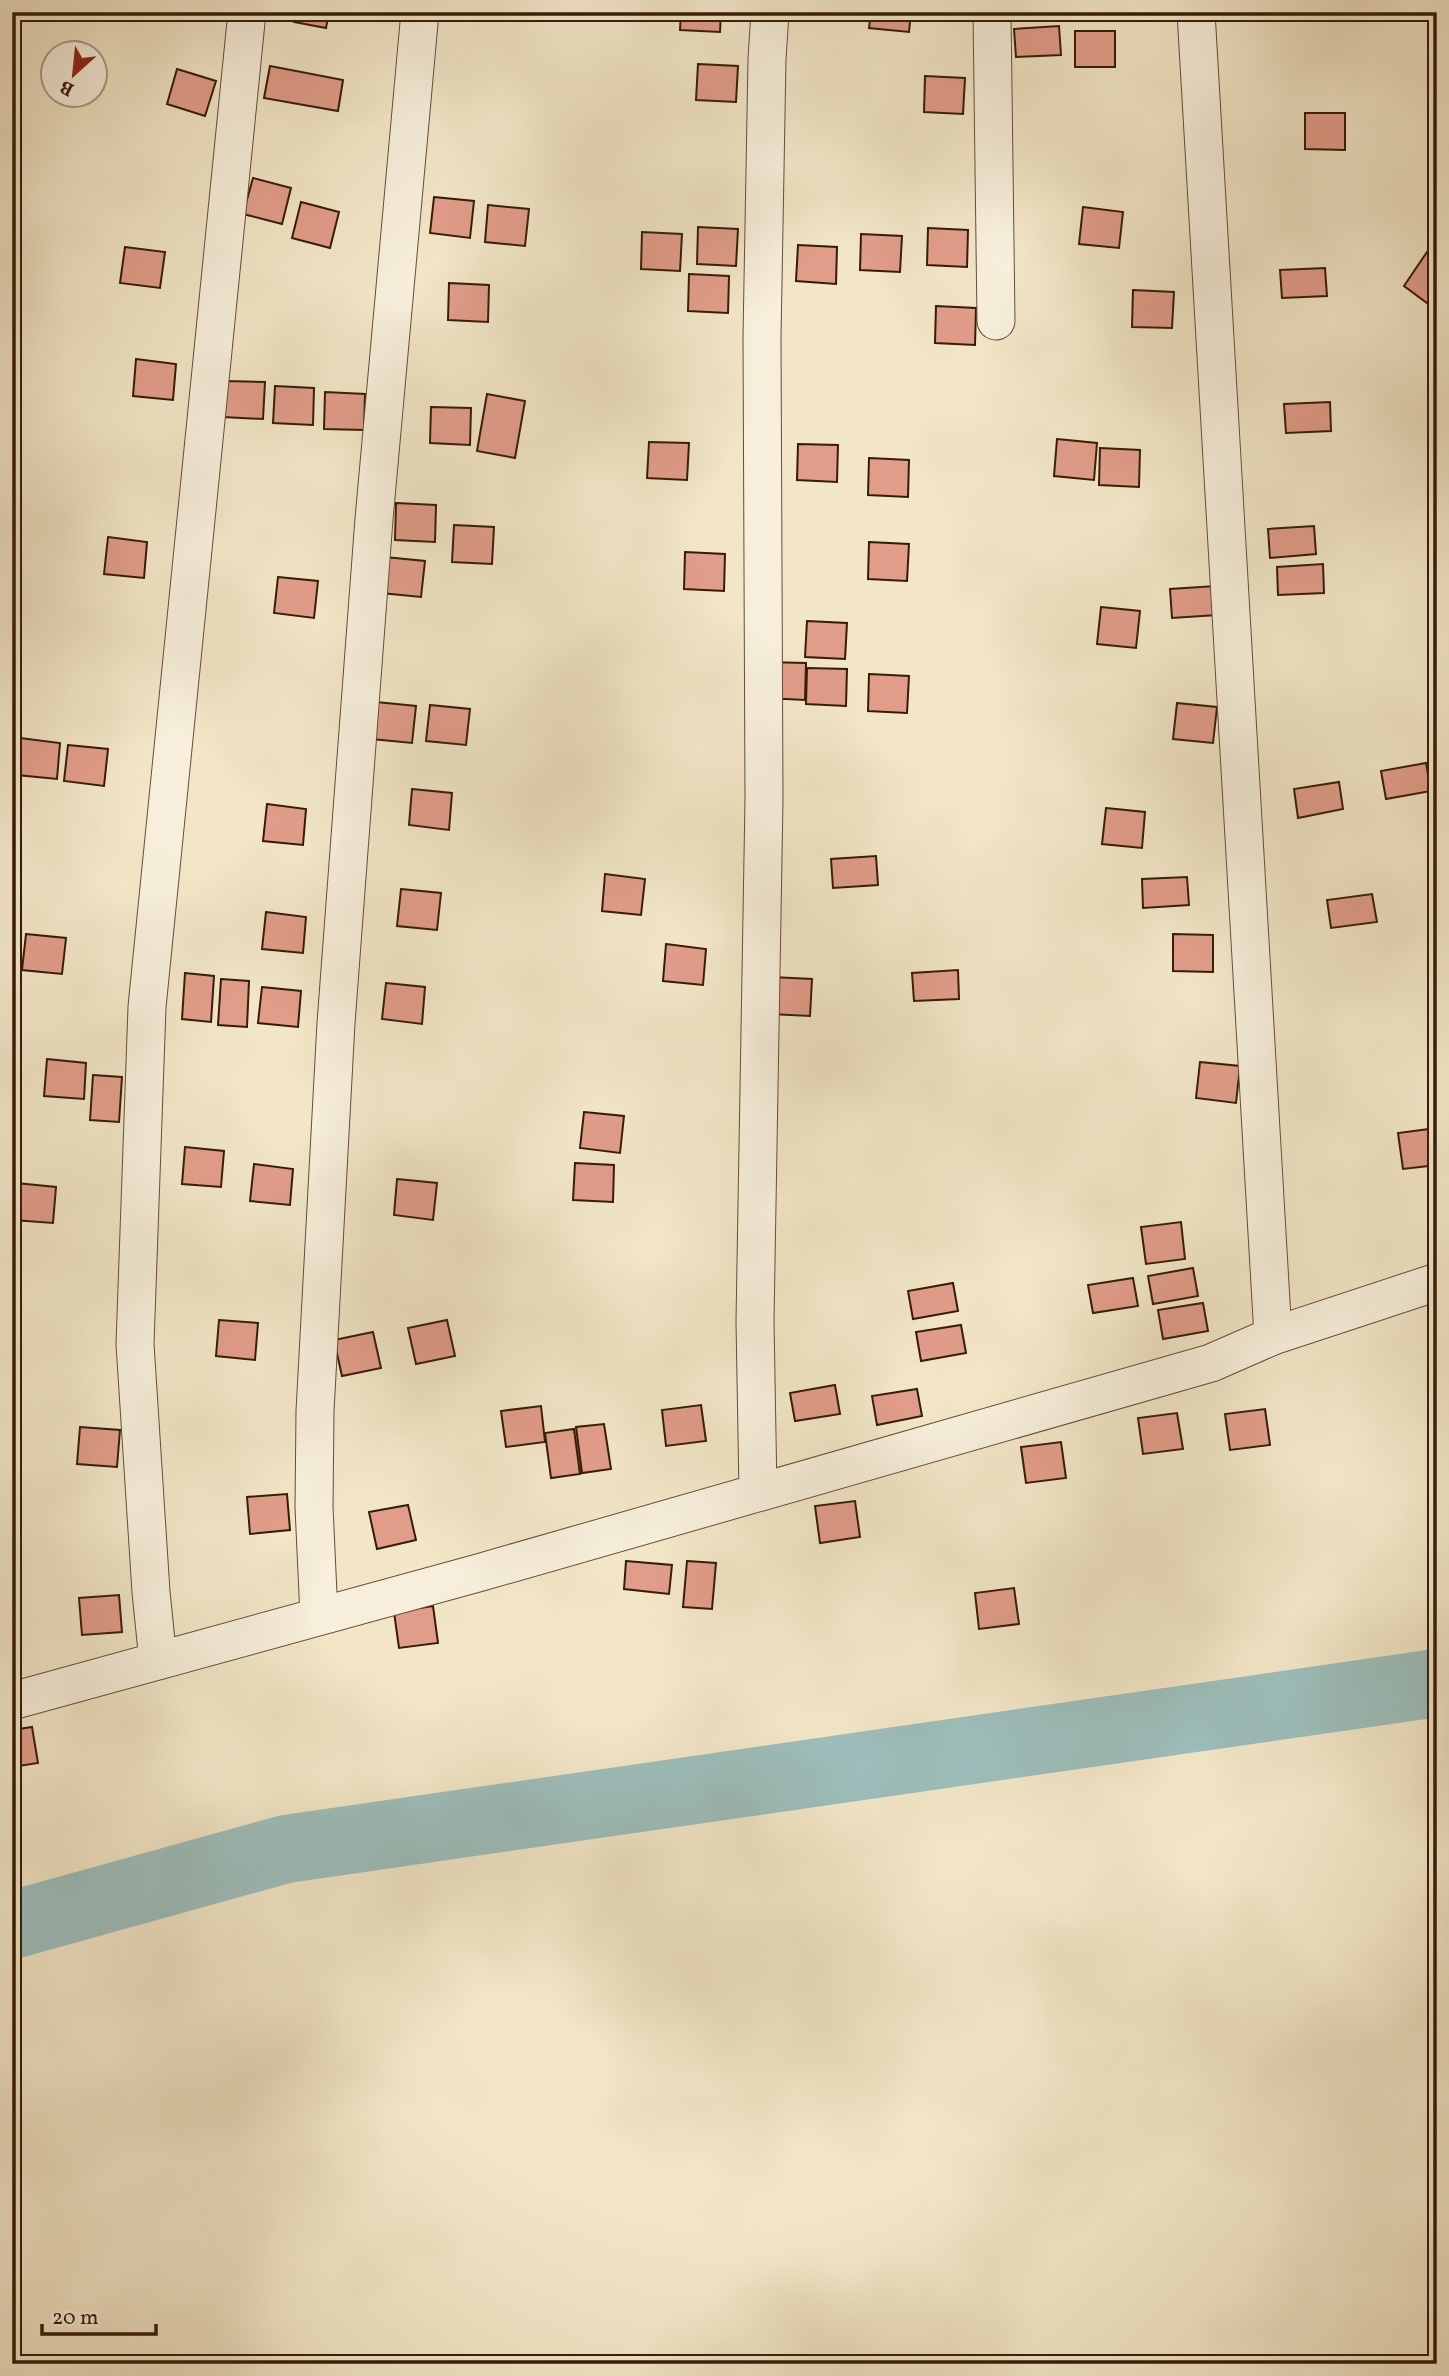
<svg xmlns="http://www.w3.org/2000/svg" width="1449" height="2376" font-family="Vollkorn,serif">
  <rect width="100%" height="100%" fill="#f2e6c7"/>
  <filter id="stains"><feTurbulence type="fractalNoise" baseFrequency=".00286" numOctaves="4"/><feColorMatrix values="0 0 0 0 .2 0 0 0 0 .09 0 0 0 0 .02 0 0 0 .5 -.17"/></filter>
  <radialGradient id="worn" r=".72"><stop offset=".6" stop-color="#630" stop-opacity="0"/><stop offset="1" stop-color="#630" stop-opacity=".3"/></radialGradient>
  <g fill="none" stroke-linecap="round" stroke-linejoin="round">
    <path stroke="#9dbebc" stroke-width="68" d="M12,1925L286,1849L1437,1683"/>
  </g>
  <path fill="#e29d8a" stroke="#351c07" stroke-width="2" d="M90,12H131L129,21L90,14Z
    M296,12H329L326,28L294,22Z
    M681,12H721L720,32L680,30Z
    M871,12H911L909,32L869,28Z
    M1059,26L1061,55L1016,57L1014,29Z
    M1075,31H1115V67H1075Z
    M698,64L738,66L736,102L696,100Z
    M270,66L343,80L338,111L264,98Z
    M177,69L216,81L205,116L167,104Z
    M925,76L965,78L963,114L924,112Z
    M1305,113H1345V150L1305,149Z
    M253,178L291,188L282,224L243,214Z
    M434,197L474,201L470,238L430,233Z
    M301,202L339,212L330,248L292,238Z
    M488,205L529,209L525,246L485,242Z
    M1083,207L1123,212L1119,248L1079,244Z
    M698,227L738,229L736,266L697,264Z
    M928,228L968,230L967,267L927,265Z
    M642,232L682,234L680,271L641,269Z
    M861,234L902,236L900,272L860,270Z
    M798,245L837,247L836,284L796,281Z
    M125,247L165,252L160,288L120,283Z
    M1429,249L1437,254V289L1427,303L1404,286Z
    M1325,268L1327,296L1282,298L1280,270Z
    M689,274L729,276L728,313L688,311Z
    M449,283L489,285L488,322L448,320Z
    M1133,290L1174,292L1172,328L1132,327Z
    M936,306L976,308L975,345L935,343Z
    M136,359L176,364L173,400L133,396Z
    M225,381L265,382L263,419L223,417Z
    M275,386L314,388L313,425L273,423Z
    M325,392L365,394L364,430L324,429Z
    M487,394L525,401L515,458L477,451Z
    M1330,402L1331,431L1286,433L1284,404Z
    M431,407L471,408L470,445L430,443Z
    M1057,439L1097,443L1094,480L1054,476Z
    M649,442L689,443L687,480L647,478Z
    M798,444L838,445L837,482L797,480Z
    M1100,448L1140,450L1139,487L1099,485Z
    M869,458L909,460L908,497L868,495Z
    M396,503L436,505L435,542L395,540Z
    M454,525L494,527L492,564L452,562Z
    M1314,526L1316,554L1270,558L1268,529Z
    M108,537L147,542L144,578L104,574Z
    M869,542L909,544L907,581L868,579Z
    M685,552L725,554L724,591L684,589Z
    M385,557L425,561L421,597L381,593Z
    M1323,564L1324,593L1278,595L1277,567Z
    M278,577L318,581L314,618L274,613Z
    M1216,586L1217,615L1172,618L1170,589Z
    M1101,607L1140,611L1136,648L1097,644Z
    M807,621L847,623L845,659L805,657Z
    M766,662L806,663L805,700L765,698Z
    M807,668L847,669L846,706L806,704Z
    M869,674L909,676L907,713L868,711Z
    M376,702L416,706L412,743L372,739Z
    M1177,703L1217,707L1213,743L1173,739Z
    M430,705L470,709L466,745L426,741Z
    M20,738L60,743L57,779L17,775Z
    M68,745L108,749L104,786L64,781Z
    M1426,763L1431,791L1386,799L1381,771Z
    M1339,782L1343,809L1298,818L1294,789Z
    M412,789L452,793L449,830L409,825Z
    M267,804L306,809L303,845L263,841Z
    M1106,808L1145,812L1142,848L1102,844Z
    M876,856L878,885L833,888L831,859Z
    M605,874L645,879L641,915L602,911Z
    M1187,877L1189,905L1143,908L1142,879Z
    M401,889L441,893L437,930L397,926Z
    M1372,894L1377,922L1331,928L1327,900Z
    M266,912L306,917L303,953L262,949Z
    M26,934L66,938L62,974L22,970Z
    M1173,934L1213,935V972L1173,971Z
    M666,944L706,949L703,985L663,981Z
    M958,970L959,999L914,1001L912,973Z
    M185,973L214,976L211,1022L182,1019Z
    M772,977L812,979L810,1016L770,1014Z
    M221,979L249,981L247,1027L218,1025Z
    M386,983L425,987L422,1024L382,1019Z
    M262,987L301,991L298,1027L258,1023Z
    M47,1059L86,1063L84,1099L44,1096Z
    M1200,1062L1240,1066L1236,1103L1196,1098Z
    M93,1075L122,1077L119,1122L90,1120Z
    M584,1112L624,1116L620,1153L580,1148Z
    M1437,1128V1165L1403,1169L1398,1133Z
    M185,1147L224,1151L221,1187L182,1184Z
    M575,1163L614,1165L613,1202L573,1200Z
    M254,1164L293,1169L290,1205L250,1201Z
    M397,1179L437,1183L433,1220L394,1215Z
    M16,1183L56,1187L53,1223L13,1220Z
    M1181,1222L1185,1259L1146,1264L1141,1227Z
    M1193,1268L1198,1296L1153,1304L1148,1276Z
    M1133,1278L1138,1306L1093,1313L1088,1285Z
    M953,1283L958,1311L913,1319L908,1291Z
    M1203,1303L1208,1331L1163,1339L1158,1310Z
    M219,1320L258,1323L255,1360L216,1356Z
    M447,1320L455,1356L416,1364L408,1328Z
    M961,1325L966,1353L921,1361L916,1332Z
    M373,1332L381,1368L342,1376L334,1340Z
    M835,1385L840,1414L795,1421L790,1393Z
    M917,1389L922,1416L877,1425L872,1396Z
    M701,1405L706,1441L666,1446L662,1410Z
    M541,1406L545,1442L506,1447L501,1411Z
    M1265,1409L1270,1445L1230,1450L1225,1414Z
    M1177,1413L1183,1449L1143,1454L1138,1418Z
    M604,1424L611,1469L582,1473L576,1427Z
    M80,1427L120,1430L117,1467L77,1464Z
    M574,1429L580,1474L551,1478L545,1433Z
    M1061,1442L1066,1478L1026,1483L1021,1447Z
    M287,1494L290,1530L250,1534L247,1497Z
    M855,1501L860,1537L820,1543L815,1506Z
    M408,1505L416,1540L377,1549L369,1512Z
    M626,1561L672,1565L669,1594L624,1589Z
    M687,1561L716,1563L712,1609L683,1607Z
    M1014,1588L1019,1624L979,1629L975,1593Z
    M119,1595L122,1632L82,1635L79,1598Z
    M433,1606L438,1643L399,1648L394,1612Z
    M32,1727L38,1763L12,1767V1730Z"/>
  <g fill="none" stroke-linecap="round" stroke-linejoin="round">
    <defs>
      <path id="minor" d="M992,12L996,321
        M1196,12L1273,1336
        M758,1492L755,1321L764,799L762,337L767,59L770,12
        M319,1616L314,1507L315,1411L336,1023L374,519L420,12
        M158,1661L151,1592L135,1344L147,1007L247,12
        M12,1701L478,1573L1211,1363L1273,1336L1437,1282"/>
    </defs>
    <use href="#minor" stroke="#644e37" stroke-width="39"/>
    <use href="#minor" stroke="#f7efdb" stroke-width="37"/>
  </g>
  <rect width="1449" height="2376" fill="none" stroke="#f2e6c7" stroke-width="42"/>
  <rect x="14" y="14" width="1421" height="2348" fill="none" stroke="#351c07" stroke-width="3.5"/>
  <rect x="21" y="21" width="1407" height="2334" fill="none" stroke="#351c07" stroke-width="2"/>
  <g transform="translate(74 74) rotate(207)"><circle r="33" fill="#f7efdb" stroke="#a99b86" stroke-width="2"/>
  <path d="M0-5L12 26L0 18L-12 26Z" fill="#8f2418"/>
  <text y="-10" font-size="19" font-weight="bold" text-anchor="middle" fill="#351c07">B</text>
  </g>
  <path d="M42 2324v10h114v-10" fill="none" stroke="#351c07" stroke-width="3.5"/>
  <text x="52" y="2324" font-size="21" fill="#351c07" stroke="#f7efdb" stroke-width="5" paint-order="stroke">20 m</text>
  <rect width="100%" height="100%" filter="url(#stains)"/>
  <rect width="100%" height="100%" fill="url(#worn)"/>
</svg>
